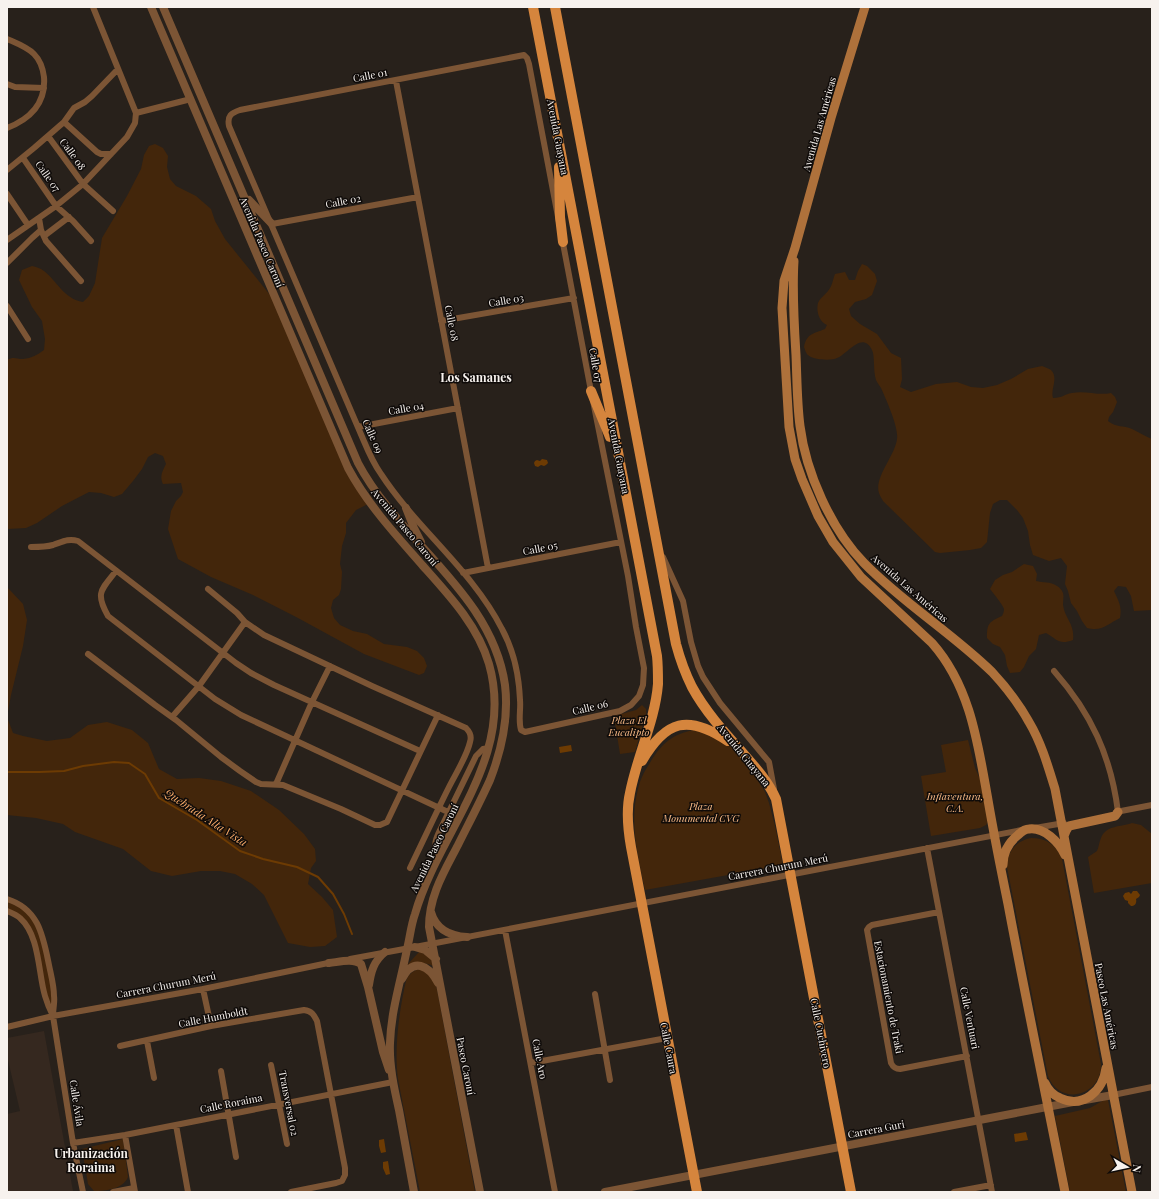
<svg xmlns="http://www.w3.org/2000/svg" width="1159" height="1199" font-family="'Playfair Display',serif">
  <rect width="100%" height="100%" fill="#28211b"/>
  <path fill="#35281f" d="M44,1031L73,1191L67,1192H7V1114L20,1111L7,1056V1038Z"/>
  <path fill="#43260b" d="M155,144L163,148L168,156L167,167L170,179L176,186L196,196L211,209L215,221L225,239L278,305L316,395L370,503L356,510L346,523V533L342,546L340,564L342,572L341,589L339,595L333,600L331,608L334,618L340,625L353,631L367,634L384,644L407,647L417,651L424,658L427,666L424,673L419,675L364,654L298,618L253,595L211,577L178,559L168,529L171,511L176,501L181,496L183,492L181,483L163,484C159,476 163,470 166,464L163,456L155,453L148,457L142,469L133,481L122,494L114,497L101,493L89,492L62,506L37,523L26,528L7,529V360C14,356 16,359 23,359C32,358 37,355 44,350L45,339L42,321L32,307L19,280L22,270L32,266C36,267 40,268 44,271C57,281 64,299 83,302L89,296L95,283L102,238L127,196L141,169L144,155L149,146Z
    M862,264L867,266L875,274L877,281L872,295L866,299L855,302L849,309L851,316L860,324L877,334L891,353L901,358L902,379L900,387L911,392L936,384L957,382L971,387L983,388L997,385L1011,379L1028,369L1042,366C1045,367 1049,369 1051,370C1059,378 1050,390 1053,398C1063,398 1064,394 1072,393C1085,390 1098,396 1111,393L1115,397L1117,402L1113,412L1109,417L1108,421C1117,428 1123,425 1132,429C1139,432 1144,436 1152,439V610L1134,611L1131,596L1126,587L1118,586L1114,591C1119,602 1122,606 1120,618C1107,624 1103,632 1087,628L1082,621L1077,611L1071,603L1068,591L1065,584L1067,566L1061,558L1049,561L1033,555L1030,545L1028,531L1023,518L1017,510L1007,500H1000L993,504L990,513L987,542L981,548L970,550L940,553L935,552L883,501C882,499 880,496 879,493C874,477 895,456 897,439C899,428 886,399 881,388C879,385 877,382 876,380C873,370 875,356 872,350C862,330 847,355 837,358C832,361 812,360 808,355C806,354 805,349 804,347C807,333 813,334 825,329L827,325C819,322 816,311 818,303C820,298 825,295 828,291C832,287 833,279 835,274L845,272L849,280H855L858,271Z
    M1024,564L1033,566L1037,574L1036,581C1043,583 1050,581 1057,586C1059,587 1062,590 1063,593C1064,596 1063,601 1063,605C1065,619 1075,624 1073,640C1059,645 1058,640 1046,633L1039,635L1036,649L1029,656L1024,667L1020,672L1010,673L1007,666L1005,655L1000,647L993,644L987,638C987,623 989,622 1002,616C1003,614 1004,612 1004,609C1003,605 993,593 990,589L995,580L1003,575L1012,572Z
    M7,587L23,604L27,620L23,646L11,695L7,717L13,733L23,736L47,741L70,738L88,725L107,722L132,730L148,743L159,769L177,779L199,778L221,781L251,791L279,810L304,834L315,849L316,861L311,868L308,884L322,897L333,910L337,937L325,946L310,947L288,943L264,895L252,884L235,874L220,871H201L172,876L151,871L123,849L75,832L63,824L36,818L7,815Z
    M642,705L646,709V714L635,752L620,754L614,716L636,710Z
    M694,730L704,732L733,747L753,773L765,792L769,803L775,826L783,865L645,890C638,856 629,823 638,789C639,785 640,781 642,777C644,772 648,766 651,761C662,743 673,734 694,730Z
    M968,740L975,768L981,781L988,821L986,825L980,828L931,836L921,776L946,772L941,745Z
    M1132,823L1141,825L1152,834V883L1094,893L1088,857L1097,851C1099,847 1099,842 1101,838C1106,825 1121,827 1132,823Z
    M1031,838C1046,838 1056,844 1062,859L1101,1064C1102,1096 1060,1107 1048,1076L1007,867C1007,851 1016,841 1031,838Z
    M7,899L16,902L38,925L54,996L53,1016L29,929L7,911Z
    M419,952H421L431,958L435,967C423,961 420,963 407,966L408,964Z
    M421,969L435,979L475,1192H420L398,1079C394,1049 399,1011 406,981C409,974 413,970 421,969Z
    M1107,1099L1108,1100L1126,1192H1070L1055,1116L1090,1108L1104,1100Z
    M123,1139L128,1177C123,1189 106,1191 94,1191L88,1184L82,1149Z"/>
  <path fill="#6d3b03" d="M542,459L547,460L548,463L546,465L544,466L541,465L538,467L535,466L534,463L535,461L537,460L540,461Z
    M571,745L572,751L560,753L559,747Z
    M1133,891H1137L1140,895L1139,897L1136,899C1137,903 1135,906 1131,906L1128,903V901L1125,900L1123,896L1125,893L1129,892L1131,894Z
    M1026,1132L1028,1140L1015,1142L1014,1134Z
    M384,1139L386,1152L381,1153L379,1146V1140Z
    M388,1161L390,1174L386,1175L383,1168V1162Z"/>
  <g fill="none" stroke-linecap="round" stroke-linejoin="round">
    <path stroke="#6d3b03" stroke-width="2" d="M7,772H39L64,771L83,766L114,762L129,763L145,774L159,798L197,820L240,851L263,859L297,867L318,877L333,894L344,914L352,934"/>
    <path stroke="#7c5535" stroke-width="6" d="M7,39C16,43 27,47 34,54C40,60 43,69 44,77C46,103 30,119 7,128
      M524,55L527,58L529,64L591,391L628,576L636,627L644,668L643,685L639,696L631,705L620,711L525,732L521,730C518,720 521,710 520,700C519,676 514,651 502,629C472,570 417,529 381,474C373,463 368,451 363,439L229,126C227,116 231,113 240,110Z
      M396,81L488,568
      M7,84L15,87L44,88
      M136,113L191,99
      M64,122L97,152L101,154H111
      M48,136L83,184L113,211
      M23,158L56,206L73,221L91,241
      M7,170L34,148L64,122L74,108L85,102L92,96L118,69
      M7,194L28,225
      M39,218L41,230L46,241L81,281
      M272,224L418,197
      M44,236L69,217
      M7,240L56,206L83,184L127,137L135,123L136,113L93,7
      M7,263L32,238L41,230
      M7,306L28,339
      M441,321L574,298
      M358,427L458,408
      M31,547C38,547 46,547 53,545C62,542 68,538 78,541L236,663L251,673L274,685L420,751
      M663,557L683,601L691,642L698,666L703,677L720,703L769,762L774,789
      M116,571C101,590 95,593 108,616L215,699L241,715L448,812
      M463,573L621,542
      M208,589L237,613L245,622L264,635L372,686L466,728C470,732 472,736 470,742C467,756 456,773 449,787C436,813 423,841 410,868
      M88,654L155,705L176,720L221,757L240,771L256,782L261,784L283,785L341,809L375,825H380L387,822L438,715
      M1054,671C1091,713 1111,756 1118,812
      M172,717L199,686L245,622
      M276,784L312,702L330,666
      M1116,812L1152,805
      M1035,828L1064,823
      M927,848L992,1192
      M440,855C432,845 436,838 441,828L476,756L483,749L489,748
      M7,899C39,909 43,936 49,965C51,975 54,986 54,996C55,1002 53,1009 53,1015
      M7,911C12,913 17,915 20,918C40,936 38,973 45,996C47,1003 50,1010 53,1016L73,1143L83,1192
      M939,912L872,925L869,927L867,930L891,1063C893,1067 895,1069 900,1069L967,1056
      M505,930L555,1192
      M350,959L415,947L1022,830
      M203,989L211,1026
      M595,994L610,1080
      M7,1027L53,1016L203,989L333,962
      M147,1041L154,1078
      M120,1046L211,1026L304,1010C312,1011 314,1015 317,1021L345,1168V1175L342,1181L336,1183L291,1192
      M531,1063L667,1038
      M271,1065L287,1144
      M221,1071L236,1157
      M1113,1095L1152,1087
      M176,1125L188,1192
      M125,1135L135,1192
      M73,1143L125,1135L393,1082
      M113,1192L134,1188
      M954,1192L991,1185"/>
    <path stroke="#7c5535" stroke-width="8" d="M151,7L348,468C368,505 396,535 423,566C449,595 478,626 489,664C516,759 439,830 415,914C411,925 410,937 407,949C401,980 391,1011 390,1043C389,1065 394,1088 399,1110C404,1137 409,1165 414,1192
      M163,7L358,463C399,541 492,593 505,685C509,718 502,749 490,780C480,802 469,823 458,845C444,872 429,896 429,927L480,1192
      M249,200L272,224
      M406,508L414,528L421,542
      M431,912C436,930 450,936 467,937
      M415,947L425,950L436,959
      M329,963C339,962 353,958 361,964L368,987L383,1052L389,1070
      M402,979C413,957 429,965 438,983
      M369,985C371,971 374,961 385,952
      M1085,1100L1113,1095
      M605,1192L1073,1102"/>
    <path stroke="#ae713b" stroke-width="9" d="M865,7L831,118L795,248L784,281L782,308L789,427L795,459L802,479L818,516L833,542L861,577L932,643C971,687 978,745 988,800C994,835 1001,870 1008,904C1026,1000 1046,1096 1065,1192
      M794,261C792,292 794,323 796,355C797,378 797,403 800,426C806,473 831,529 864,563C903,603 952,633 992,672C1006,687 1019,704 1029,722C1041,742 1048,766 1055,789L1132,1192
      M1064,836L1066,831L1069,826L1115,816L1118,812
      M1003,865C1003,852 1008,843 1018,835C1021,832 1024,829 1029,829C1044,827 1059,842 1065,855
      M1045,1083C1048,1090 1053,1095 1060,1098C1083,1109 1103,1091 1106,1068"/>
    <path stroke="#d5853d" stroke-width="10" d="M533,7L657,656C658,665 658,674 658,684C655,721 637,756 630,793C626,810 628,830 631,847L697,1192
      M555,7L676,644C680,659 685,673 692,687C705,711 724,732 742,752C755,767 768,781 776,799L851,1192
      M559,167L560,217L563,242
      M591,391L610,437
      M642,761C666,720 688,714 728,741"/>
  </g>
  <g text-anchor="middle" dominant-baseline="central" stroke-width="3" stroke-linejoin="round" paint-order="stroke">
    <g font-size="10" fill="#f7f2ee" stroke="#0f0b09">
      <text transform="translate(370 75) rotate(-11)">Calle 01</text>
      <text transform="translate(819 124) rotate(-74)">Avenida Las Américas</text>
      <text transform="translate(558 137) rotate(79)">Avenida Guayana</text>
      <text transform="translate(73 154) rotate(54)">Calle 08</text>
      <text transform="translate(48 176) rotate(55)">Calle 07</text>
      <text transform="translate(343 201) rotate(-11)">Calle 02</text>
      <text transform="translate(262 242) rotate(67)">Avenida Paseo Caroní</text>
      <text transform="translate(506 300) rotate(-10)">Calle 03</text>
      <text transform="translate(452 323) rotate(79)">Calle 08</text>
      <text transform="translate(596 365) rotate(80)">Calle 07</text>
      <text transform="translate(406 408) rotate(-10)">Calle 04</text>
      <text transform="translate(373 436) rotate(66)">Calle 09</text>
      <text transform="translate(619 456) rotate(79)">Avenida Guayana</text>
      <text transform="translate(405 527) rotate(50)">Avenida Paseo Caroní</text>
      <text transform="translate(540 548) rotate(-11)">Calle 05</text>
      <text transform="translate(910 588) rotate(41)">Avenida Las Américas</text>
      <text transform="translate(590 707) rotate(-13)">Calle 06</text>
      <text transform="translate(744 755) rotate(51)">Avenida Guayana</text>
      <text transform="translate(434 848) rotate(-64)">Avenida Paseo Caroní</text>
      <text transform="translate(778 867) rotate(-11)">Carrera Churum Merú</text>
      <text transform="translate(166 985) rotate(-11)">Carrera Churum Merú</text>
      <text transform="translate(889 997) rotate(79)">Estacionamiento de Traki</text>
      <text transform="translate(1107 1006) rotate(79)">Paseo Las Américas</text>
      <text transform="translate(213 1017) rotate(-11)">Calle Humboldt</text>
      <text transform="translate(970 1018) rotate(79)">Calle Ventuari</text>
      <text transform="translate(821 1033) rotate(79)">Calle Cuchivero</text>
      <text transform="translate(669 1048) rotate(79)">Calle Caura</text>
      <text transform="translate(540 1059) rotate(79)">Calle Aro</text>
      <text transform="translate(466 1066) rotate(79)">Paseo Caroní</text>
      <text transform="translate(77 1103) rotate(81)">Calle Ávila</text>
      <text transform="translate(231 1103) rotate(-11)">Calle Roraima</text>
      <text transform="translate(289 1103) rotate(79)">Transversal 02</text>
      <text transform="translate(876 1129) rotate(-11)">Carrera Guri</text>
    </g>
    <g font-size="10" font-style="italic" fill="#fabb87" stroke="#0f0b09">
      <text x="629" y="720">Plaza El<tspan x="629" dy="12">Eucalipto</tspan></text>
      <text x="955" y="796">Inflaventura,<tspan x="955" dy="12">C.A.</tspan></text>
      <text x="701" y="806">Plaza<tspan x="701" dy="12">Monumental CVG</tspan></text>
    </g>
    <g font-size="11" font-style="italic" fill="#faac6a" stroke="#0f0b09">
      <text transform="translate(206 817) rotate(33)">Quebrada Alta Vista</text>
    </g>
    <g font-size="12" font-weight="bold" fill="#f7f2ee" stroke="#0f0b09">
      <text x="476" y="377">Los Samanes</text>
      <text x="91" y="1153">Urbanización<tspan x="91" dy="14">Roraima</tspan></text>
    </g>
  </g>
  <rect width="1159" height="1199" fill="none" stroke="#f7f2ee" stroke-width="16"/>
  <g transform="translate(1127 1167) rotate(99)" stroke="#0f0b09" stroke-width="3" paint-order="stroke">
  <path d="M0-3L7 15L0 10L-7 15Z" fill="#f7f2ee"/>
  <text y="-6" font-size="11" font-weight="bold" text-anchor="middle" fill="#f7f2ee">N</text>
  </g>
</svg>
